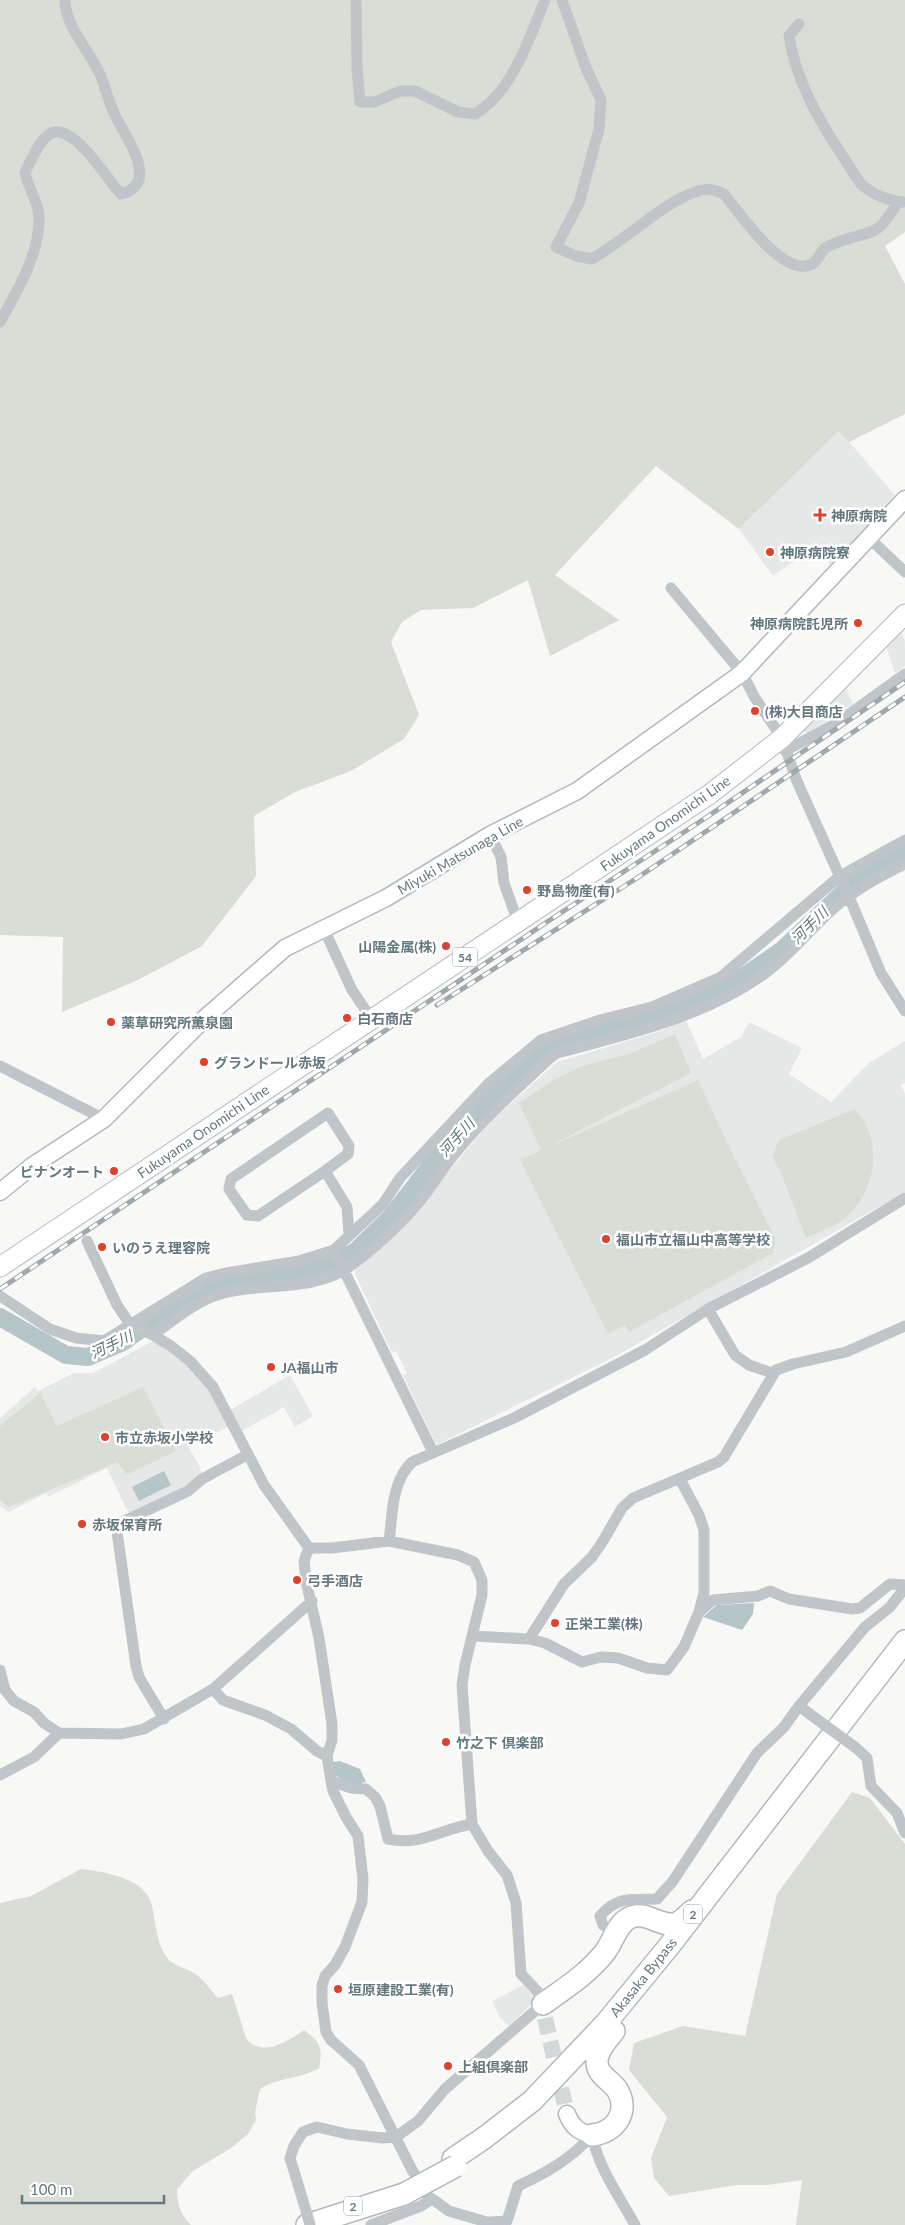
<svg xmlns="http://www.w3.org/2000/svg" width="905" height="2225" font-family="Lato,'Noto Sans JP',sans-serif">
  <rect width="100%" height="100%" fill="#f8f8f6"/>
  <path fill="#e6e8e7" d="M839,430L899,500L835,569L813,547L773,576L739,529Z
    M900,628L905,641V666L895,673L885,644Z
    M846,688L853,704L807,734L802,729Z
    M686,1020L703,1059L741,1037L749,1022L802,1048L789,1074L831,1102L869,1063L905,1041V1083L901,1085L905,1094V1192L614,1357L438,1444L435,1442L403,1375L407,1373L396,1351L392,1353L355,1274V1268L402,1227L490,1122L557,1062L657,1032Z
    M155,1340L184,1361L204,1381L229,1426L189,1447L203,1474L189,1487L129,1514L107,1468L48,1497L46,1493L9,1512L0,1506V1418L35,1387L38,1391L74,1373H93Z
    M290,1375L313,1416L295,1427L284,1407L242,1431L230,1410Z
    M523,1985L537,1999L509,2026L499,2016L492,2001Z"/>
  <path fill="#d9ddd5" d="M0,0H905V232L885,246L905,284V414L849,442L838,431L739,529L656,466L555,575L619,620L550,656L528,580L473,608L421,610L402,622L391,642L419,715L404,739L351,771L295,792L254,816L256,876L202,946L138,980L62,1012L63,937L0,935Z
    M675,1034L691,1073L542,1150L698,1080L732,1153L775,1238L773,1253L629,1332L625,1325L608,1334L520,1160L541,1150L519,1103L555,1079L582,1066L629,1054Z
    M855,1109C884,1140 877,1192 844,1219C834,1227 818,1232 806,1238L781,1173L772,1156L779,1140Z
    M143,1387L176,1451L126,1475L118,1462L9,1507L0,1500V1426L40,1393L57,1426Z
    M852,1792L870,1798L905,1844V2225H796L802,2180L768,2185H737L669,2196L654,2178L651,2158L667,2117L629,2070L634,2043L683,2026L745,2036L777,1894Z
    M81,1869C106,1872 146,1878 152,1906C156,1924 156,1942 167,1958C174,1967 188,1968 197,1975C205,1981 211,1991 218,1998L232,1994L246,2038C262,2059 288,2041 304,2030C320,2042 323,2047 319,2068C301,2079 279,2077 260,2089L255,2112L256,2120L248,2134L231,2148L193,2171L177,2189C177,2204 180,2214 191,2225H0V1903L31,1896Z"/>
  <path fill="#b6c5c7" d="M164,1471L171,1485L139,1501L132,1487Z
    M754,1603L753,1614L742,1630L703,1617L717,1605Z
    M340,1761L360,1769L366,1782L351,1785L333,1774V1762Z"/>
  <g fill="none" stroke-linecap="round" stroke-linejoin="round">
    <path stroke="#b6c5c7" stroke-width="18" d="M0,1317L66,1355L88,1357L123,1342L188,1295L210,1285L238,1279L296,1274L333,1265L356,1251L391,1217L453,1137L525,1068L551,1050L667,1013L727,988L781,951L862,875L905,848"/>
    <path stroke="#d3d8d8" stroke-width="16" stroke-dasharray="16 8" stroke-linecap="butt" d="M545,2018L567,2114"/>
    <defs>
      <path id="secondary" d="M0,1192L32,1166L104,1119L205,1018L285,948L386,898L490,835L577,791L742,673L905,499
        M567,2114C572,2126 578,2132 592,2135"/>
      <path id="primary" d="M0,1267L710,794L782,738L905,614"/>
      <path id="highway" d="M543,2004C564,1989 589,1973 605,1952C613,1942 617,1924 629,1918C645,1909 662,1929 677,1923C682,1921 688,1915 692,1911
        M592,2135C614,2133 630,2113 618,2091C612,2080 596,2076 597,2060C598,2049 607,2040 614,2031
        M453,2159L484,2138L532,2101L606,2023L670,1945L905,1641
        M307,2225L404,2194"/>
    </defs>
    <use href="#secondary" stroke="#b2b9bc" stroke-width="19"/>
    <use href="#primary" stroke="#b3b9bc" stroke-width="21"/>
    <use href="#highway" stroke="#b3b8bb" stroke-width="24"/>
    <path stroke="#bfc5c8" stroke-width="11" d="M356,0L357,68L360,102H374L401,91H415L458,112L475,114C513,91 529,39 545,0
      M562,0L586,68L601,100L599,129L579,203L556,247L576,256L592,259C624,241 665,201 698,191C707,188 716,190 724,194C740,213 783,279 812,264C818,261 820,253 824,249C827,246 833,244 838,242C874,229 876,239 898,202
      M799,24L789,36C796,81 819,121 844,158C849,166 855,177 861,184C872,194 889,201 903,202
      M0,322C17,291 40,254 39,217C39,203 28,188 25,173C30,162 36,148 44,139C68,110 107,181 121,194C162,183 124,135 115,115C108,101 105,85 99,72C88,49 65,26 65,0
      M869,538L905,572
      M671,588L742,673L755,698L782,738L796,779L849,897L881,973L905,1011
      M785,751L837,723L905,674
      M490,835L501,857L504,883L515,914L520,921
      M324,929L352,990L371,1018
      M0,1066L104,1119
      M325,1171L348,1154L349,1146L328,1113L231,1179L229,1189L247,1215L258,1216L325,1171L347,1207L349,1234
      M87,1241L117,1305L130,1324L153,1335L171,1346L190,1361L213,1387L264,1485L309,1548H332L389,1541L458,1555L474,1562L482,1580V1595L465,1665L462,1685L472,1824L488,1851L507,1875L516,1903L521,1974L539,1993L543,2004L445,2089L418,2121L396,2137L383,2138L347,2134L317,2127L303,2132L294,2146L290,2158L307,2214
      M334,1250L433,1452
      M0,1296L50,1329L76,1338L104,1341L206,1278L226,1273L299,1261L334,1250L383,1204L400,1178L488,1084L541,1040L600,1020L652,1007L721,977L840,876L905,840
      M708,1309L735,1355L749,1365L772,1373
      M153,1335C176,1318 197,1300 224,1293C261,1283 312,1291 346,1269C368,1254 396,1229 414,1208C430,1191 441,1169 457,1151C485,1117 518,1088 550,1058L557,1053C629,1034 708,1016 768,971C793,952 811,928 834,908C855,890 880,876 905,864
      M389,1541C393,1512 391,1483 412,1462L514,1418L645,1350L708,1309L808,1258L905,1198
      M309,1548L304,1561L306,1581L319,1638L332,1724V1740L327,1756L331,1781L333,1791L346,1817L358,1836L363,1879L362,1902L345,1947L335,1965L325,1976L322,1986V2003L326,2032L331,2040L359,2065L412,2170L428,2196L449,2211L497,2225
      M699,1612L713,1600L758,1596L770,1591L789,1599L852,1609L860,1608L890,1584L905,1585
      M473,1636L529,1639L564,1584L592,1557L603,1541L622,1508L633,1498L718,1462L724,1457L776,1370L793,1364L846,1352L905,1326
      M529,1639L545,1643L582,1662L601,1657L618,1658L647,1668L667,1670L684,1647L699,1612L704,1593V1530L699,1515L680,1479
      M0,1670L5,1690L14,1701L34,1712L44,1723L59,1733
      M213,1689L223,1700L265,1715L291,1729L317,1751L327,1756
      M799,1706L826,1726
      M164,1719L139,1677L136,1666L116,1525L188,1491L202,1479L247,1455
      M855,1747L867,1758L871,1786L897,1813L905,1833
      M0,1775L34,1757L59,1733L121,1734L144,1729L213,1689L312,1601
      M331,1781L351,1788L366,1789L375,1797L380,1806L388,1839C422,1846 440,1829 472,1824
      M617,1932L603,1925L600,1916C618,1895 632,1900 657,1899L673,1881L757,1753L784,1727L799,1706L865,1627L889,1608L905,1588
      M592,2135C598,2167 619,2196 635,2225
      M489,2222L507,2221L518,2186C546,2173 571,2159 592,2135
      M371,2225L421,2206L432,2199"/>
    <use href="#secondary" stroke="#fff" stroke-width="16"/>
    <use href="#primary" stroke="#fff" stroke-width="19"/>
    <use href="#highway" stroke="#fff" stroke-width="21"/>
    <defs>
      <path id="rail" d="M437,1005L637,878L905,697
        M0,1289L550,920L704,819L905,682"/>
    </defs>
    <use href="#rail" stroke="#9fa8ac" stroke-width="5"/>
    <use href="#rail" stroke="#fff" stroke-width="3" stroke-dasharray="9" stroke-linecap="butt"/>
    <defs>
      <path id="highway-bridge" d="M404,2194L456,2166"/>
    </defs>
    <use href="#highway-bridge" stroke="#b3b8bb" stroke-width="24" stroke-linecap="butt"/>
    <path stroke="#bfc5c8" stroke-width="11" d="M826,1726L855,1747
      M307,2214L310,2225"/>
    <use href="#highway-bridge" stroke="#fff" stroke-width="21"/>
  </g>
  <g fill="#df4130" stroke="#fff" stroke-width="2">
    <path d="M817.5 507.5h5v5h5v5h-5v5h-5v-5h-5v-5h5z"/>
    <circle cx="770" cy="552" r="5"/>
    <circle cx="858" cy="623" r="5"/>
    <circle cx="755" cy="711" r="5"/>
    <circle cx="527" cy="890" r="5"/>
    <circle cx="446" cy="946" r="5"/>
    <circle cx="347" cy="1018" r="5"/>
    <circle cx="111" cy="1022" r="5"/>
    <circle cx="204" cy="1062" r="5"/>
    <circle cx="114" cy="1171" r="5"/>
    <circle cx="606" cy="1239" r="5"/>
    <circle cx="102" cy="1247" r="5"/>
    <circle cx="271" cy="1367" r="5"/>
    <circle cx="105" cy="1437" r="5"/>
    <circle cx="82" cy="1524" r="5"/>
    <circle cx="297" cy="1580" r="5"/>
    <circle cx="555" cy="1623" r="5"/>
    <circle cx="446" cy="1742" r="5"/>
    <circle cx="338" cy="1989" r="5"/>
    <circle cx="448" cy="2066" r="5"/>
  </g>
  <g text-anchor="middle" dominant-baseline="central" stroke-width="5" stroke-linejoin="round" paint-order="stroke">
    <g fill="#fff" stroke="#92a0a6" stroke-width="1">
      <rect x="452.5" y="947.5" width="25" height="19" rx="4"/>
      <rect x="684" y="1904.5" width="18" height="19" rx="4"/>
      <rect x="344" y="2196.5" width="18" height="19" rx="4"/>
    </g>
    <g font-size="12" font-weight="bold" fill="#647880">
      <text x="465" y="957">54</text>
      <text x="693" y="1914">2</text>
      <text x="353" y="2206">2</text>
    </g>
    <g font-size="14" font-weight="bold" fill="#647880" stroke="#fff" text-anchor="start">
      <text x="831" y="515">神原病院</text>
      <text x="780" y="552">神原病院寮</text>
      <text x="848" y="623" text-anchor="end">神原病院託児所</text>
      <text x="765" y="711">(株)大目商店</text>
      <text x="537" y="890">野島物産(有)</text>
      <text x="436" y="946" text-anchor="end">山陽金属(株)</text>
      <text x="357" y="1018">白石商店</text>
      <text x="121" y="1022">薬草研究所薫泉園</text>
      <text x="214" y="1062">グランドール赤坂</text>
      <text x="104" y="1171" text-anchor="end">ビナンオート</text>
      <text x="616" y="1239">福山市立福山中高等学校</text>
      <text x="112" y="1247">いのうえ理容院</text>
      <text x="281" y="1367">JA福山市</text>
      <text x="115" y="1437">市立赤坂小学校</text>
      <text x="92" y="1524">赤坂保育所</text>
      <text x="307" y="1580">弓手酒店</text>
      <text x="565" y="1623">正栄工業(株)</text>
      <text x="456" y="1742">竹之下 倶楽部</text>
      <text x="348" y="1989">垣原建設工業(有)</text>
      <text x="458" y="2066">上組倶楽部</text>
    </g>
    <g font-size="14" fill="#647880" stroke="#fff">
      <text transform="translate(665 823) rotate(-35)">Fukuyama Onomichi Line</text>
      <text transform="translate(460 855) rotate(-30)">Miyuki Matsunaga Line</text>
      <text transform="translate(203 1131) rotate(-34)">Fukuyama Onomichi Line</text>
      <text transform="translate(643 1977) rotate(-51)">Akasaka Bypass</text>
    </g>
    <g font-size="15" font-style="italic" fill="#5f777a" stroke="#fff">
      <text transform="translate(809 925) rotate(-44)">河手川</text>
      <text transform="translate(456 1137) rotate(-48)">河手川</text>
      <text transform="translate(111 1344) rotate(-25)">河手川</text>
    </g>
  </g>
  <path d="M22 2195v8h142v-8" fill="none" stroke="#647880" stroke-width="2.5"/>
  <text x="30" y="2195" font-size="15" fill="#647880" stroke="#ffffff" stroke-width="4" paint-order="stroke">100 m</text>
</svg>
